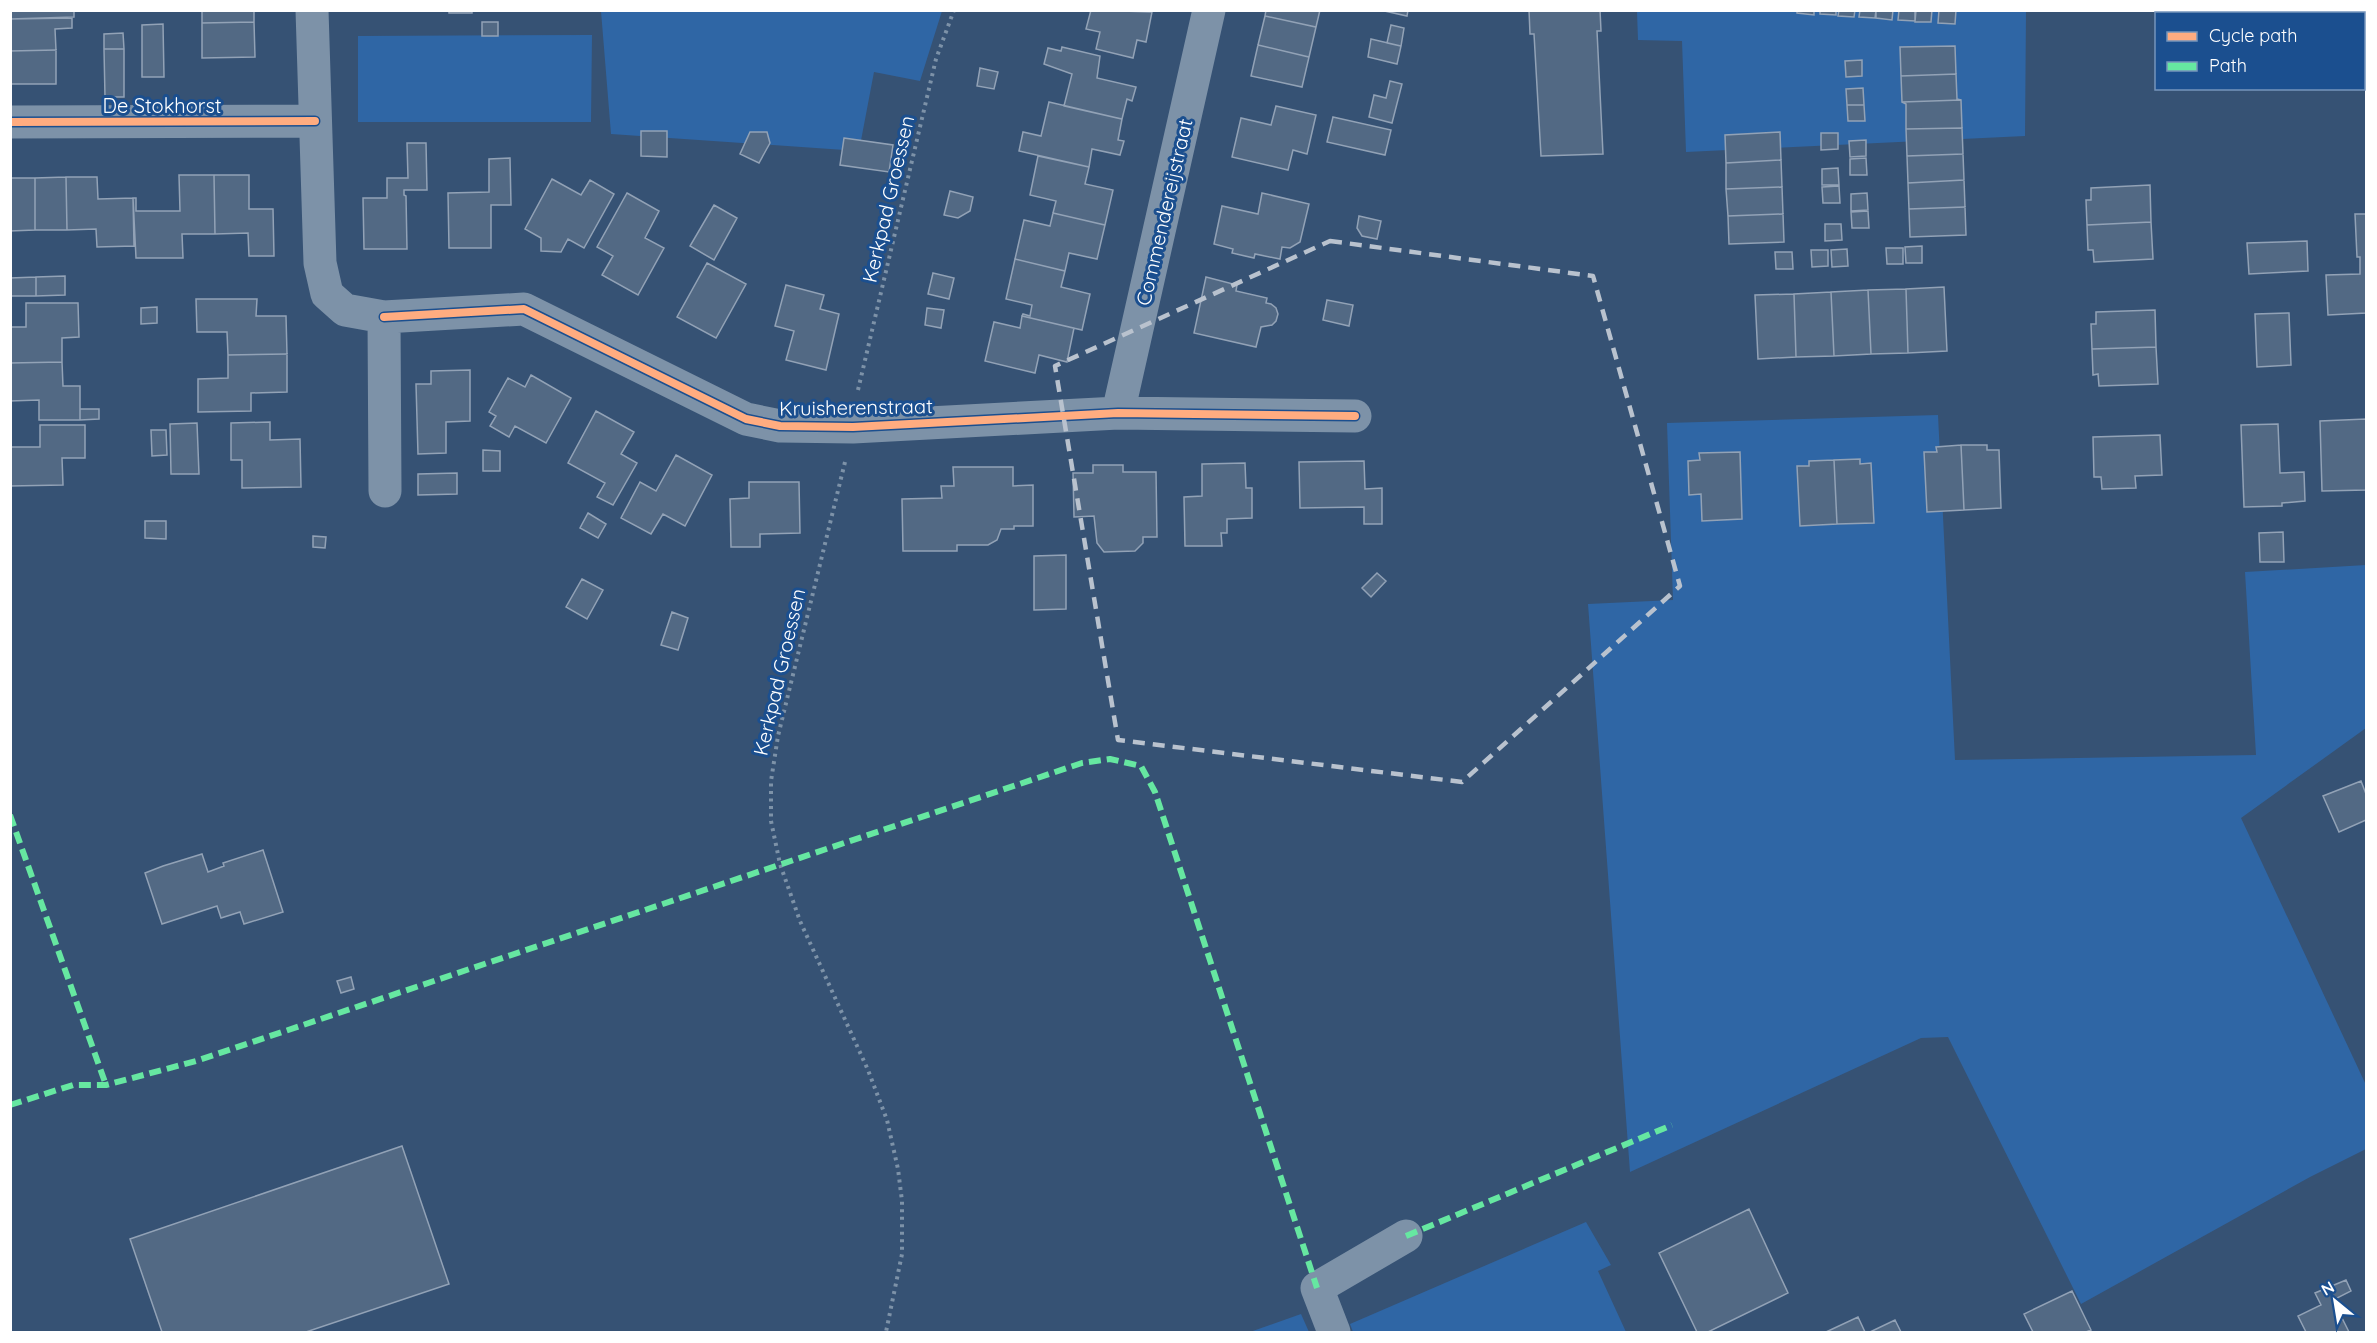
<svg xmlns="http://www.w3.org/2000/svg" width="2377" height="1343" font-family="Quicksand,sans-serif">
  <rect width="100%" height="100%" fill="#365274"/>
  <path fill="#2f66a5" d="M601,11H942L920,81L874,72L859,151L611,134Z
    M1637,11H2026L2025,136L1686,152L1682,41L1638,40Z
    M592,35L591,122H358V36Z
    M1938,415L1955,760L2256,755L2245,572L2366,565V728L2241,818L2366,1085V1149L2310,1177L2081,1304L1948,1037L1921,1038L1630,1172L1588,604L1673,600L1667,423Z
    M1586,1222L1611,1265L1598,1271L1626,1332H1353L1350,1324Z
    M1301,1314L1309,1332H1250Z"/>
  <path fill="#526984" stroke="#92a2b6" stroke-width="1.5" d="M10,10H74V17L10,19Z
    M202,10H254V22L202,23Z
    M449,10H472V13H449Z
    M1091,10L1152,12L1146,42L1137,40L1133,58L1096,49L1100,32L1086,29Z
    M1266,10H1320L1316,27L1265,16Z
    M1380,10H1408L1407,16Z
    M1529,10H1600L1601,31H1597L1603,154L1541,156L1534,34H1530Z
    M1797,10H1814V15L1797,13Z
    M1820,10H1836V15L1820,14Z
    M1839,10H1855L1854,17L1838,16Z
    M1860,10H1876L1875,18L1859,17Z
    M1876,10H1893L1892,20L1876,18Z
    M1899,10H1915V21L1898,20Z
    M1916,10H1932L1931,22H1915Z
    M1939,10H1956L1955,24L1938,23Z
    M2331,10H2366V48H2364V14H2331Z
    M1265,16L1316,27L1309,57L1258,45Z
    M72,18V28L55,29L56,50L10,51V19Z
    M254,22L255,57L202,58V23Z
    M482,22H498V36H482Z
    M163,24L164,77H142V25Z
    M1391,25L1404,28L1401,46L1387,43Z
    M123,33L124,49H104V34Z
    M1371,39L1401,46L1397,64L1368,57Z
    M1258,45L1309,57L1302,87L1251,76Z
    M1955,46L1956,74L1901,76L1900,47Z
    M1062,47L1100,56L1097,78L1136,87L1132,101L1127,99L1122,119L1064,106L1072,74L1044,64L1048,48L1061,51Z
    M104,49H124V97H105Z
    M56,50V84H10V51Z
    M1862,60V76L1846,77L1845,61Z
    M980,68L998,72L994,89L977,86Z
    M1956,74L1957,99L1961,100L1902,102L1901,76Z
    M1390,81L1402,84L1392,123L1369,117L1374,95L1386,98Z
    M1863,88L1864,105H1847L1846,89Z
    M1961,100L1962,128L1906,129V104L1902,102Z
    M1049,102L1122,119L1118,140L1124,141L1120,155L1092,149L1089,167L1019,151L1023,132L1041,136Z
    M1847,105H1864L1865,121H1848Z
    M1276,106L1316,115L1307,154L1293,150L1288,170L1232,157L1241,118L1271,125Z
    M1333,117L1391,130L1385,155L1327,142Z
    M1962,128L1963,154L1907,156L1906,129Z
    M641,131H667V157L641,156Z
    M750,132H767L770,143L759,163L740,154Z
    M1780,132L1781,160L1726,163L1725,135Z
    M1821,133H1838V149L1821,150Z
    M844,138L893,145L889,172L840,165Z
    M1866,140V156L1850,157L1849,141Z
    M407,143H426L427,190H404V195L406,196L407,249H364L363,198H387V178H408Z
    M1963,154L1964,180L1908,183L1907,156Z
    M1038,156L1089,167L1085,184L1113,190L1105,225L1053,213L1056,201L1030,195Z
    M510,158L511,205H491V248H449L448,193L489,192V159Z
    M1866,158L1867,175H1850V159Z
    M1781,160L1782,187L1726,189V163Z
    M1838,168L1839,185H1822V169Z
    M179,175H214L215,234H182L183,258H136L133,198H136V211H180Z
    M214,175H249V209H273L274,256H249L248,233L215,234Z
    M66,177L67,230H35V178Z
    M66,177H97L98,199L133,198L134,246L97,247L96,229L67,230Z
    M10,178H35V230L10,231Z
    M552,179L581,195L590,180L614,194L584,248L568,239L561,252L541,251V238L525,229Z
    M1964,180L1965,207L1909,209L1908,183Z
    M2150,185L2151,222L2087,225L2086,200H2091V188Z
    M1839,186L1840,203H1823L1822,187Z
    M1782,187L1783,214L1728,216L1726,189Z
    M950,191L973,197L970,211L958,218L944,215Z
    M627,193L659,211L645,238L664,248L638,295L602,275L613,256L597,247Z
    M1262,193L1309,204L1300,242L1290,248L1282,247L1280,259L1255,254L1254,258L1232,253L1233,249L1214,244L1222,206L1258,214Z
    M1867,193L1868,210L1851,211V194Z
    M714,205L737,218L714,260L690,246Z
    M1965,207L1966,235L1910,237L1909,209Z
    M1868,211L1869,228H1852L1851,212Z
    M1053,213L1105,225L1097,259L1069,253L1065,271L1015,259L1024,220L1050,226Z
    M1783,214L1784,242L1729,244L1728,216Z
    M2355,214H2366V313L2328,315L2326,275L2360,274V257H2357Z
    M1359,216L1381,221L1377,239L1362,236L1357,228Z
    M2151,222L2153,259L2094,262L2093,250H2088L2087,225Z
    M1825,224H1841L1842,240L1825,241Z
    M2307,241L2308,271L2249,274L2247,243Z
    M1922,246V263H1906L1905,247Z
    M1886,248H1903V264H1887Z
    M1847,249L1848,266L1832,267L1831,250Z
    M1811,250H1828V266L1812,267Z
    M1775,252H1792L1793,269H1776Z
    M1015,259L1065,271L1061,287L1090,294L1082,330L1022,316L1023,314L1030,316L1032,305L1006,299Z
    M707,263L746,284L716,338L677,317Z
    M933,273L954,278L949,299L928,294Z
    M65,276V295L36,296V277Z
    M36,277V296H10V278Z
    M1206,277L1237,285L1236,291L1267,298L1266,303L1271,304L1276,308L1278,314L1276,321L1272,325L1261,327L1256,347L1194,333Z
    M786,285L824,295L820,309L839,314L826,370L786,360L794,331L775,326Z
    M1944,287L1947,351L1908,353L1906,289Z
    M1906,289L1908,353L1871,354L1868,290Z
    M1868,290L1871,354L1834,356L1831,292Z
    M1831,292L1834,356L1796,357L1794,294Z
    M1794,294L1796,357L1758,359L1755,295Z
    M196,299H257L256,316H286L287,354L228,355L227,332H197Z
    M1327,300L1353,305L1349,326L1323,320Z
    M26,303H78L79,337L62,338V362L10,363V327H26Z
    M157,307V323L141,324V308Z
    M927,308L944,310L941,328L925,325Z
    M2155,310L2156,347L2092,349L2091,324H2096V312Z
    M2289,313L2291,365L2257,367L2255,314Z
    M1022,316L1074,328L1067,362L1039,355L1035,373L985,361L994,322L1020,328Z
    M2156,347L2158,384L2099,386L2098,374L2093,375L2092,349Z
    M287,354V392L251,393V411L198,412V379L228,378V355Z
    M62,362L63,386H80V420H39V400L10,401V363Z
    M470,370V421L446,422V453L418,454L416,384H431V371Z
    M531,375L571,398L546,443L515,426L509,437L490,426L496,416L489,412L508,378L525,387Z
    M80,409H99V419L80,420Z
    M596,411L634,432L621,454L637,463L613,505L597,497L605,483L568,463Z
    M2366,419V490L2322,491L2320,421Z
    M270,422V440L300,439L301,487L242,488V460H231V423Z
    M197,423L199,474H171L170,424Z
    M2278,424L2280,473L2304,472L2305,501L2282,503V506L2244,507L2241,425Z
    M40,425H85V458H62L63,485L10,486V447H40Z
    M151,430H166L167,455L152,456Z
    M2160,435L2162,475L2135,476L2136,488L2102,489L2101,477H2094L2093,437Z
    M1961,445L1964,510L1927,512L1924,452H1937L1936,447Z
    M1961,445H1987V450H1999L2001,508L1964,510Z
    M483,450L500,451V471H483Z
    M1740,452L1742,519L1702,521L1701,494L1689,495L1688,461L1700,460L1699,453Z
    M676,455L712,475L685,526L663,514L651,534L621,518L640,482L656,491Z
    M1860,459V464L1871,463L1874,523L1837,524L1834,460Z
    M1834,460L1837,524L1800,526L1797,466H1809V461Z
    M1364,461L1365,489L1382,488V524H1364V507L1300,508L1299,462Z
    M1245,463L1246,488H1252V518L1227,519V533H1221L1222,546H1185L1184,497L1202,496V464Z
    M1093,465H1123V472H1156L1157,537H1143V543L1135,551L1104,552L1097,543L1094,516L1074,517L1073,473H1093Z
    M953,467H1013V486L1033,485V526H1014V529H1001L997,540L988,545H957V551H903L902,499L942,498L941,486H954Z
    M457,473V494L418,495V474Z
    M749,482H799L800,533L760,534V547H731L730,499L749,498Z
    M588,513L606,524L598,538L580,528Z
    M145,521H166V539L145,538Z
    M2283,532L2284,562H2260L2259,533Z
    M313,536L326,537L325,548L313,547Z
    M1066,555V609L1034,610V556Z
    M1377,573L1386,581L1371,597L1362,588Z
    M582,579L603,590L587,619L566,607Z
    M672,612L688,618L678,650L661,645Z
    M2361,781L2366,794V820L2339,832L2323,796Z
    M263,850L283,912L244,924L240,912L221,918L217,906L162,924L145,873L163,866L202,854L208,872L224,866L223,863Z
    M351,977L354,989L341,993L337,981Z
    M402,1146L449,1284L306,1332H162L130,1239Z
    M1749,1209L1788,1293L1708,1332H1697L1659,1253Z
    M2346,1280L2351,1291L2333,1300L2349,1332H2306L2298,1316L2321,1305L2315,1293Z
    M2072,1291L2091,1330L2086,1332H2033L2024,1314Z
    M1858,1317L1865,1332H1826Z
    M1895,1320L1901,1332H1870Z"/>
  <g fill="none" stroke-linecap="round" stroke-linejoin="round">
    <path stroke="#7d92a8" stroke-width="4" stroke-dasharray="3 4.5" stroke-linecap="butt" d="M858,390L936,59L954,10
      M845,462L778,736L771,781V821L780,864L800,921L868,1070L887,1120L898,1169L902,1201V1254L886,1332"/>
    <path stroke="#7d92a8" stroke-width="33" d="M312,10L320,263L327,294L345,310L384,317L385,491
      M10,122L315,121
      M384,317L524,309L746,419L780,426L853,427L1118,413L1355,416
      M1118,413L1209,10
      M1334,1332L1317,1288L1406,1236"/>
    <path stroke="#66e7a1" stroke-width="6" stroke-dasharray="12 6" stroke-linecap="butt" d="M10,815L106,1085
      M10,1105L73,1085H106L196,1061L1082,763L1110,759L1141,766L1155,792L1317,1288
      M1406,1236L1672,1125"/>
    <defs>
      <path id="cycleway" d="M10,122L315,121
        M384,317L524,309L746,419L780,426L853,427L1118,413L1355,416"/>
    </defs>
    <use href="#cycleway" stroke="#1b4f8f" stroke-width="11"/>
    <use href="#cycleway" stroke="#ffac80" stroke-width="8"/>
  </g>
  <path fill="none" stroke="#b9c2ce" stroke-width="4.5" stroke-dasharray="12 8" stroke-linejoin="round" d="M1330,241L1593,276L1680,586L1462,782L1118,740L1055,366Z"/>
  <g text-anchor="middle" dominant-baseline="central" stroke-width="6" stroke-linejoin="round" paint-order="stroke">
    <g font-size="20" fill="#fff" stroke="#1b4f8f">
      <text x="162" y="105">De Stokhorst</text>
      <text transform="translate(888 199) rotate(-77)">Kerkpad Groessen</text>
      <text transform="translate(1164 212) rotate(-77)">Commendereijstraat</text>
      <text transform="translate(856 407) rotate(-1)">Kruisherenstraat</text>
      <text transform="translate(779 672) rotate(-77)">Kerkpad Groessen</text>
    </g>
  </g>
  <rect width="2377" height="1343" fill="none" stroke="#ffffff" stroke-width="24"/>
  <rect x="2155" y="12" width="210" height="78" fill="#1b4f8f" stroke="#7695bc" stroke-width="1.5"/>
  <rect x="2167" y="32" width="30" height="9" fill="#ffac80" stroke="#7695bc" stroke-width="1.5"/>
  <text x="2209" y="42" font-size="18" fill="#ffffff">Cycle path</text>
  <rect x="2167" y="62" width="30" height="9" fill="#66e7a1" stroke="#7695bc" stroke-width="1.5"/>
  <text x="2209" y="72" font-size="18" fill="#ffffff">Path</text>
  <g transform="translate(2335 1301) rotate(330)" stroke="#1b4f8f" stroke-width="4.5" paint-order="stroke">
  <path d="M0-4.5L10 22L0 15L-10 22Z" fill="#ffffff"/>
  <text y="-9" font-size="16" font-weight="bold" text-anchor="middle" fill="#ffffff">N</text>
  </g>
</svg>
